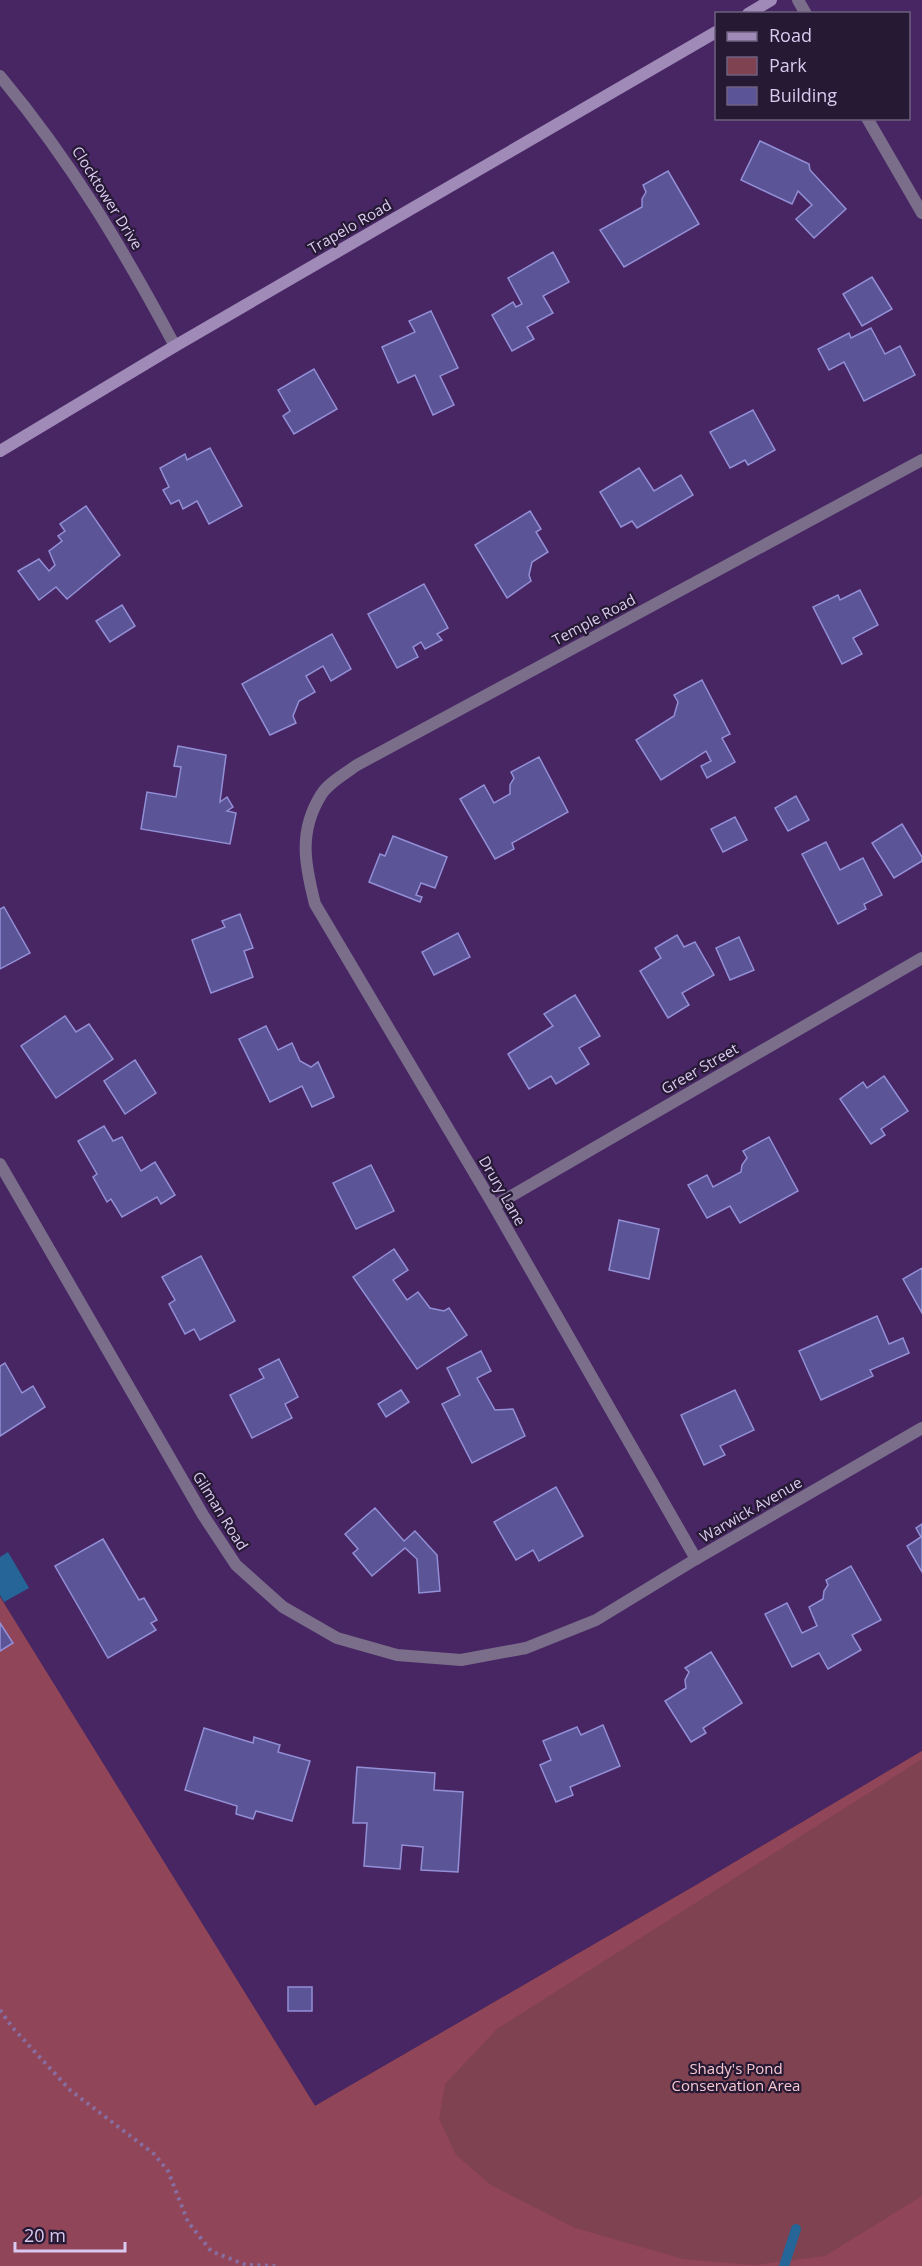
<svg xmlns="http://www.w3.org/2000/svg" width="922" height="2266" font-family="'Open Sans',sans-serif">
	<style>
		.green { fill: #7f4250 }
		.forest { fill: #914558 }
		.water { fill: #256598 }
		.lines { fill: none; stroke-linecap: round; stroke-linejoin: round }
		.stream { stroke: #256598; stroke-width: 10 }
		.building { fill: #5b5597; stroke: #938fd7; stroke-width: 1.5 }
		.path { stroke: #886ea0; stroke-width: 4; stroke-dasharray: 3 4.5; stroke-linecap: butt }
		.minor { stroke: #7b6e8b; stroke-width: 12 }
		.secondary { stroke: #a08ab8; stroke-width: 12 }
		.labels { text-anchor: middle; stroke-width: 4.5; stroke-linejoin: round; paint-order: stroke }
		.street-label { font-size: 15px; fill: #dbcaef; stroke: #261934 }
		.park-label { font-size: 15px; fill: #f6c7cf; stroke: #261934 }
	</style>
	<rect width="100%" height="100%" fill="#472663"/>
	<polygon class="green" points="0,1597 315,2106 698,1884 922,1751 922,2266 0,2266"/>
	<polygon class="forest" points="0,1597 315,2106 698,1884 922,1751 922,1759 497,2029 445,2084 439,2119 456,2155 491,2185 575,2228 683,2259 755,2265 825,2256 922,2196 922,2266 0,2266"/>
	<polygon class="water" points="8,1552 29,1588 4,1602 0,1595 0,1557"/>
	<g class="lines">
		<polyline class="stream" points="784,2266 796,2229"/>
	</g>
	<g class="building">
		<polygon points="760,141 809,164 810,170 846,209 814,238 796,219 812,205 798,191 792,204 741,180"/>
		<polygon points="668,171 699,224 624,267 600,230 642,207 642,199 646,192 643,185"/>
		<polygon points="553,252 569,282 543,296 553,313 527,327 534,339 512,351 492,315 513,302 516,307 522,304 508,278"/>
		<polygon points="872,277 892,309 862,326 843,294"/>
		<polygon points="431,311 458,368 440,376 454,405 433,415 415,375 398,383 382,347 415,332 409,321"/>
		<polygon points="871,328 885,354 900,346 915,375 864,401 844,362 829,370 818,349 849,333 851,338"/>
		<polygon points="314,369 337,409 294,434 283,416 290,411 278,390"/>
		<polygon points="753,410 775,450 748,465 745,460 730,468 710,432"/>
		<polygon points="210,448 242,506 209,524 197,501 183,509 179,500 171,504 163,490 169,487 160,468 185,454 187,460"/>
		<polygon points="639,468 654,491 681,475 693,495 637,528 632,521 621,527 600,492"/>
		<polygon points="86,506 120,555 67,599 56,587 39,600 18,571 39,559 49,571 55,565 49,551 62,541 58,536 65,531 60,524"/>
		<polygon points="530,511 541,529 536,532 548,552 532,562 529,575 531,581 507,598 475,545"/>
		<polygon points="424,584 448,628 437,634 442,640 425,649 421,642 413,647 418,657 397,668 368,614"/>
		<polygon points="860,590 878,625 853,638 862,654 842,664 813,607 838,595 840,600"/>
		<polygon points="122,605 135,626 110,642 96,621"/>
		<polygon points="332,634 351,669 331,681 323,666 306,676 315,692 299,701 293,716 296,723 270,735 242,684"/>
		<polygon points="702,680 730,734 722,738 735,762 707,778 701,766 711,761 706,751 661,780 636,740 674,716 678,702 674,695"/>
		<polygon points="178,746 226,755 220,802 227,797 233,807 227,811 236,813 230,844 141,829 147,792 176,797 181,767 174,766"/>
		<polygon points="539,757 568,812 512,843 514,849 495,859 460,799 484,785 494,803 510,794 510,785 514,778 511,772"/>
		<polygon points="796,796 809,820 788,831 775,808"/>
		<polygon points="735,817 747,840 723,852 711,829"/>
		<polygon points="902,824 922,857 922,861 894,878 872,843"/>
		<polygon points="393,836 447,857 435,888 421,883 416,895 422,897 420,902 369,882 380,854 385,856"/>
		<polygon points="826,842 840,870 863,858 882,895 864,904 866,909 838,924 802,854"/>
		<polygon points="4,907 30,953 0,969 0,909"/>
		<polygon points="240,914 253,948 244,951 253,977 211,993 192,940 225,927 222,921"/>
		<polygon points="458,933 470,957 434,975 422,952"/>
		<polygon points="677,935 684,947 695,942 714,975 682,993 689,1005 668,1018 640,971 661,958 655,948"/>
		<polygon points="739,937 754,970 730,980 716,948"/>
		<polygon points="575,995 600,1036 579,1048 589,1064 556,1084 551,1076 529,1089 508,1054 553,1026 544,1014"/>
		<polygon points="65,1016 76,1032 89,1024 113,1059 56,1098 21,1046"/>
		<polygon points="266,1026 278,1050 292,1043 300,1061 311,1067 318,1062 334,1097 312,1107 302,1086 270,1102 239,1039"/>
		<polygon points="135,1060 156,1093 125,1114 104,1081"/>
		<polygon points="884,1076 908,1111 881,1129 885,1135 871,1144 840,1099 863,1082 867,1088"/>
		<polygon points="104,1126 113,1141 122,1137 141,1171 155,1162 175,1195 161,1204 157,1197 122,1217 111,1199 107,1202 93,1177 97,1174 78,1141"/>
		<polygon points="769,1137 798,1191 740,1223 730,1206 707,1218 688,1185 707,1175 713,1187 741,1172 742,1165 747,1158 743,1151"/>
		<polygon points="371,1165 394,1211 356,1229 333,1183"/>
		<polygon points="619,1220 659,1229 649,1279 609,1270"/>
		<polygon points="394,1249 408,1270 393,1280 407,1300 418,1292 430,1308 444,1311 449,1308 467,1335 417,1369 353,1277"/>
		<polygon points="201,1256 235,1321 200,1340 194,1329 185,1334 169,1304 175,1300 162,1277"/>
		<polygon points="922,1268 922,1313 903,1279"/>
		<polygon points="877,1316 889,1344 903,1338 909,1353 870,1370 873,1376 821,1400 799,1351"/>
		<polygon points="481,1351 491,1371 477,1378 495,1410 513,1409 525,1436 472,1463 442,1404 460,1395 447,1368"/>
		<polygon points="279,1359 298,1397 285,1404 292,1418 252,1438 230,1395 264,1378 259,1369"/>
		<polygon points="5,1363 22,1393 33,1386 45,1407 0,1436 0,1366"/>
		<polygon points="401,1390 409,1402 386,1417 378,1404"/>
		<polygon points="735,1390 754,1430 720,1446 725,1455 704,1465 681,1415"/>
		<polygon points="556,1487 583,1536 539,1561 533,1550 516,1560 494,1522"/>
		<polygon points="375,1508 404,1541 415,1531 437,1555 440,1591 419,1593 417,1559 405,1548 372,1576 353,1553 358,1549 345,1534"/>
		<polygon points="922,1524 922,1572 907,1546 921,1537 916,1528"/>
		<polygon points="103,1539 139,1600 144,1598 157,1620 151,1623 156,1630 108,1658 55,1566"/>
		<polygon points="851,1566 881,1620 852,1635 861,1650 828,1669 819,1653 792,1667 765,1614 787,1603 802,1633 817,1626 809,1607 823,1599 824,1591 828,1585 826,1580"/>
		<polygon points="0,1623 13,1643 0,1651"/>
		<polygon points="711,1652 742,1703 703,1728 706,1733 691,1742 665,1701 686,1688 685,1680 689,1672 685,1668"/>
		<polygon points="603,1725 620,1766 570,1787 573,1795 556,1802 540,1765 551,1760 543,1741 577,1727 581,1735"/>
		<polygon points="204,1728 253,1743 254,1737 280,1745 278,1752 310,1761 292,1821 256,1811 253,1819 236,1814 237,1806 185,1790"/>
		<polygon points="357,1767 435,1773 434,1790 463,1792 458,1872 421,1870 423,1847 402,1845 400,1869 364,1866 367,1823 353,1823"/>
		<rect x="288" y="1987" width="24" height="24"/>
	</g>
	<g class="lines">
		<polyline class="path" points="0,2010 12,2027 70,2090 154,2154 168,2171 188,2222 211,2251 246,2265 279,2266"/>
		<g class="minor">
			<polyline points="798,0 806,14"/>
			<path d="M0,76c71,85 123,173 175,270"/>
			<polyline points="867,118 922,213"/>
			<polyline points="0,1164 203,1515 236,1565 283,1607 337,1638 397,1655 461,1660 526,1648 596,1620 696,1559 922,1428"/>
			<polyline points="494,1206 922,958"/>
			<path d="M696,1559l-202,-353 -179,-302c-10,-39 -17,-72 6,-109 7,-12 25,-22 36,-30l565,-305"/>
		</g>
		<g class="secondary">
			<polyline points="748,14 771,0"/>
			<polyline points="0,451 175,346 716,32"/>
		</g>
	</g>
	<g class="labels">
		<g class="street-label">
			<text transform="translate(107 198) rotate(58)" y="5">Clocktower Drive</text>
			<text transform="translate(350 227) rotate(-30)" y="5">Trapelo Road</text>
			<text transform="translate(594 620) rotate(-28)" y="5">Temple Road</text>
			<text transform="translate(700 1069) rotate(-30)" y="5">Greer Street</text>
			<text transform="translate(502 1191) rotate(60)" y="5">Drury Lane</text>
			<text transform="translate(751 1510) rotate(-30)" y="5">Warwick Avenue</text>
			<text transform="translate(220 1511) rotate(58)" y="5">Gilman Road</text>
		</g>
		<g class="park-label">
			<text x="736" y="2074">Shady's Pond<tspan x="736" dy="17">Conservation Area</tspan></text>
		</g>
	</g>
	<rect x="715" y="12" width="195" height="108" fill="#261934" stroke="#6e607f" stroke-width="1.5"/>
	<rect x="727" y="32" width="30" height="9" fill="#a08ab8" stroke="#6e607f" stroke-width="1.5"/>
	<text x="769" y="42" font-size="18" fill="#dbcaef">Road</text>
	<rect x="727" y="57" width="30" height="18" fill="#7f4250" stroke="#6e607f" stroke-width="1.5"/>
	<text x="769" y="72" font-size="18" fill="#dbcaef">Park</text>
	<rect x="727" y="87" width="30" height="18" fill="#5b5597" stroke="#6e607f" stroke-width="1.5"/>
	<text x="769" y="102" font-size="18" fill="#dbcaef">Building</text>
	<path d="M15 2242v9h110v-9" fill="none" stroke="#dbcaef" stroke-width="3"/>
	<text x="24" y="2242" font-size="18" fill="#dbcaef" stroke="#261934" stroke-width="4.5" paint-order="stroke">20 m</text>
</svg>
